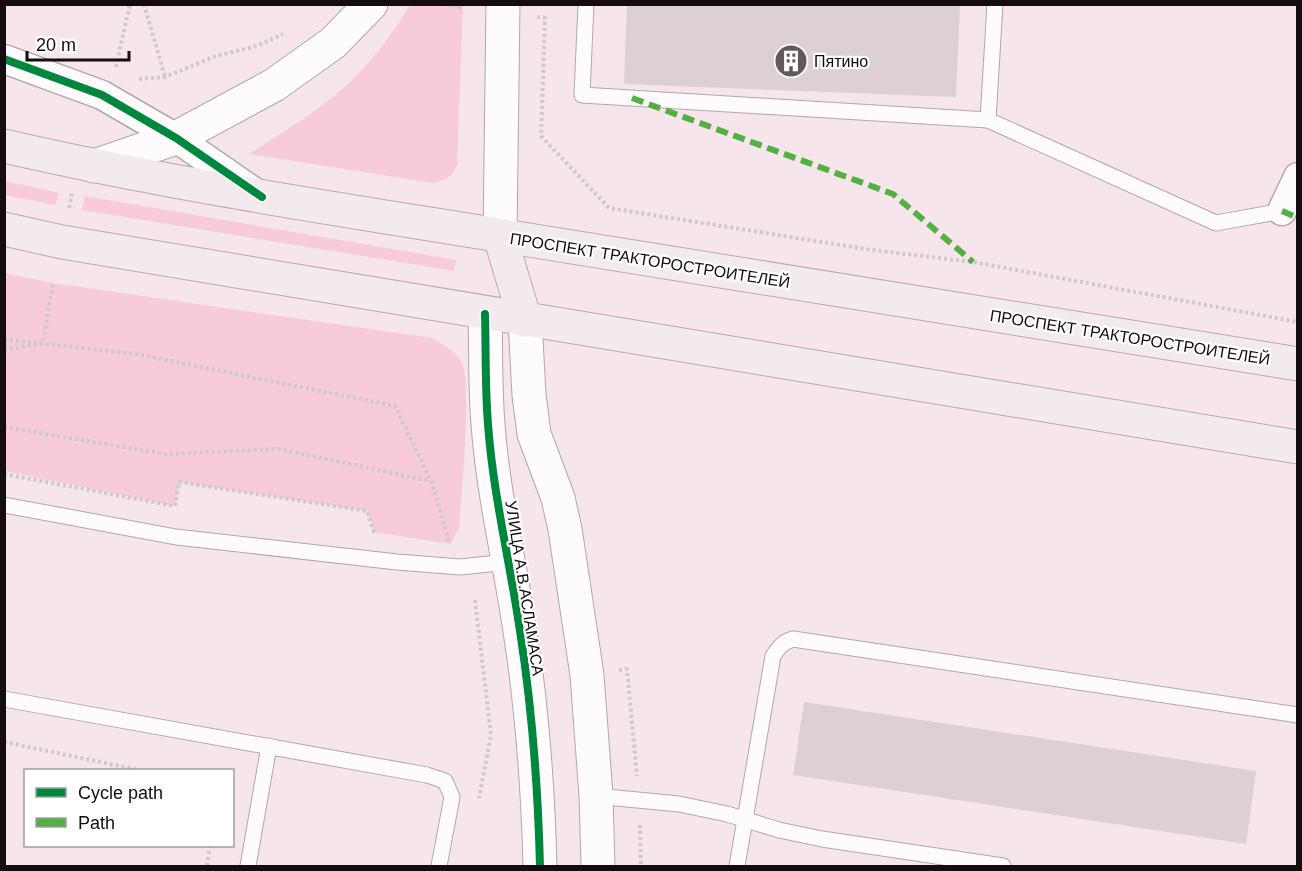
<svg xmlns="http://www.w3.org/2000/svg" width="1302" height="871" font-family="Arial,sans-serif">
	<style>
		.green { fill: #f8cbd8 }
		.building { fill: #dcd0d4 }
		.lines { fill: none; stroke-linecap: round; stroke-linejoin: round }
		.service-casing { stroke: #b3a7ab; stroke-width: 17 }
		.minor-casing { stroke: #b3a7ab; stroke-width: 31 }
		.tertiary-casing { stroke: #b3a7ab; stroke-width: 35 }
		.secondary-casing { stroke: #b3a7ab; stroke-width: 35 }
		.primary-casing { stroke: #bca7ae; stroke-width: 35 }
		.path { stroke: #cec9cb; stroke-width: 4; stroke-dasharray: 3 3; stroke-linecap: butt }
		.service { stroke: #fefbfc; stroke-width: 15 }
		.minor { stroke: #fefbfc; stroke-width: 28 }
		.tertiary { stroke: #fefbfc; stroke-width: 33 }
		.secondary { stroke: #fefbfc; stroke-width: 33 }
		.primary { stroke: #f3eaed; stroke-width: 33 }
		.quiet { stroke: #55b044; stroke-width: 6; stroke-dasharray: 12 6; stroke-linecap: butt }
		.cycleway-casing { stroke: #fff; stroke-width: 11 }
		.cycleway { stroke: #00873e; stroke-width: 8 }
		.labels { text-anchor: middle; stroke-width: 4.5; stroke-linejoin: round; paint-order: stroke }
		.poi-label { font-size: 16px; fill: #150c0f; stroke: #fff; text-anchor: start }
		.street-label { font-size: 16px; fill: #150c0f; stroke: #fff }
	</style>
	<rect width="100%" height="100%" fill="#f6e5ea"/>
	<g class="green">
		<path d="M411,4l52,1 -6,160c-5,13 -11,15 -24,18l-184,-29c37,-24 78,-48 108,-79 21,-22 38,-45 54,-71z"/>
		<polygon points="5,181 59,193 55,205 5,195"/>
		<polygon points="85,196 456,260 454,271 82,210"/>
		<path d="M4,273l49,10 379,55c12,7 22,12 29,23 12,20 0,138 -2,168l-9,15 -76,-12 -7,-21 -188,-29 -4,24 -170,-35z"/>
	</g>
	<g class="building">
		<polygon points="627,4 960,4 956,97 624,84"/>
		<polygon points="804,702 1256,771 1246,844 793,775"/>
	</g>
	<g class="lines">
		<defs>
			<g id="service">
				<polyline points="586,4 582,95 988,120"/>
				<polyline points="995,4 988,120 1216,223 1282,211"/>
				<polyline points="4,505 176,537 397,562 460,567 508,562"/>
				<polyline points="4,699 427,775 445,781 452,797 439,866"/>
				<polyline points="596,796 679,804 727,814 779,830 822,839 1003,866"/>
				<polyline points="248,866 269,746"/>
				<path d="M737,866l36,-210c6,-9 10,-14 20,-17l505,76"/>
			</g>
			<g id="minor">
				<polyline points="4,59 102,95 176,138 260,196"/>
				<polyline points="1282,211 1298,177"/>
			</g>
			<g id="tertiary">
				<path d="M485,314c1,37 0,74 3,110 5,70 22,138 32,207 12,77 18,157 20,235"/>
				<polyline points="525,320 529,395 534,434 558,498 565,529 587,675 596,796 598,866"/>
			</g>
			<g id="secondary">
				<polyline points="94,166 176,138 274,85 333,43 371,4"/>
				<polyline points="500,236 503,4"/>
			</g>
			<g id="primary">
				<path d="M4,146c165,38 333,63 500,90 264,44 529,86 794,128"/>
				<path d="M4,229l58,13c411,71 824,136 1236,205"/>
				<polyline points="500,236 525,320"/>
			</g>
		</defs>
		<use href="#service" class="service-casing"/>
		<use href="#minor" class="minor-casing"/>
		<use href="#tertiary" class="tertiary-casing"/>
		<use href="#secondary" class="secondary-casing"/>
		<use href="#primary" class="primary-casing"/>
		<g class="path">
			<polyline points="144,4 165,77"/>
			<polyline points="446,4 463,8"/>
			<polyline points="537,17 545,18 541,136 609,208 872,250 973,262 1298,322"/>
			<polyline points="116,67 130,4"/>
			<polyline points="139,79 165,77 216,56 257,46 283,34"/>
			<polyline points="69,208 72,194"/>
			<polyline points="4,339 136,354 395,406 431,481 449,541"/>
			<polyline points="4,350 43,343 53,283"/>
			<polyline points="4,427 166,454 279,449 430,481"/>
			<polyline points="4,474 175,506 179,482 367,511 374,532 377,533"/>
			<polyline points="475,600 491,735 479,798"/>
			<polyline points="619,670 627,669 637,776"/>
			<polyline points="4,742 139,770"/>
			<polyline points="640,825 641,866"/>
			<polyline points="207,866 210,846"/>
		</g>
		<use href="#service" class="service"/>
		<use href="#minor" class="minor"/>
		<use href="#tertiary" class="tertiary"/>
		<use href="#secondary" class="secondary"/>
		<use href="#primary" class="primary"/>
		<g class="quiet">
			<polyline points="632,98 893,194 973,262"/>
			<polyline points="1282,211 1298,218"/>
		</g>
		<defs>
			<g id="cycleway">
				<polyline points="4,59 102,95 176,138 262,197"/>
				<path d="M485,314c1,37 0,74 3,110 5,70 22,138 32,207 12,77 18,157 20,235"/>
			</g>
		</defs>
		<use href="#cycleway" class="cycleway-casing"/>
		<use href="#cycleway" class="cycleway"/>
	</g>
	<defs>
		<symbol id="building-disc" viewBox="-11 -11 22 22"><circle r="9.5" fill="#64585c" stroke="#fff"/><path d="M-4-6H4V6H1V3H-1V6H-4ZM-2.5-4.3h1.7v1.8h-1.7ZM.8-4.3h1.7v1.8H.8ZM-2.5-1h1.7V.8h-1.7ZM.8-1h1.7V.8H.8Z" fill="#fff"/></symbol>
	</defs>
	<g fill-rule="evenodd">
		<use href="#building-disc" x="772" y="42" width="38" height="38"/>
	</g>
	<g class="labels">
		<g class="poi-label">
			<text x="814" y="67">Пятино</text>
		</g>
		<g class="street-label">
			<text transform="translate(650 260) rotate(9)" y="6">ПРОСПЕКТ ТРАКТОРОСТРОИТЕЛЕЙ</text>
			<text transform="translate(1130 337) rotate(9)" y="6">ПРОСПЕКТ ТРАКТОРОСТРОИТЕЛЕЙ</text>
			<text transform="translate(525 588) rotate(81)" y="6">УЛИЦА А.В.АСЛАМАСА</text>
		</g>
	</g>
	<rect width="1302" height="871" fill="none" stroke="#150c0f" stroke-width="12"/>
	<rect x="24" y="769" width="210" height="78" fill="#ffffff" stroke="#a19e9f" stroke-width="1.5"/>
	<rect x="36" y="788" width="30" height="9" fill="#00873e" stroke="#a19e9f" stroke-width="1.5"/>
	<text x="78" y="799" font-size="18" fill="#150c0f">Cycle path</text>
	<rect x="36" y="818" width="30" height="9" fill="#55b044" stroke="#a19e9f" stroke-width="1.5"/>
	<text x="78" y="829" font-size="18" fill="#150c0f">Path</text>
	<path d="M27 51v9h102v-9" fill="none" stroke="#150c0f" stroke-width="3"/>
	<text x="36" y="51" font-size="18" fill="#150c0f" stroke="#ffffff" stroke-width="4.5" paint-order="stroke">20 m</text>
</svg>
